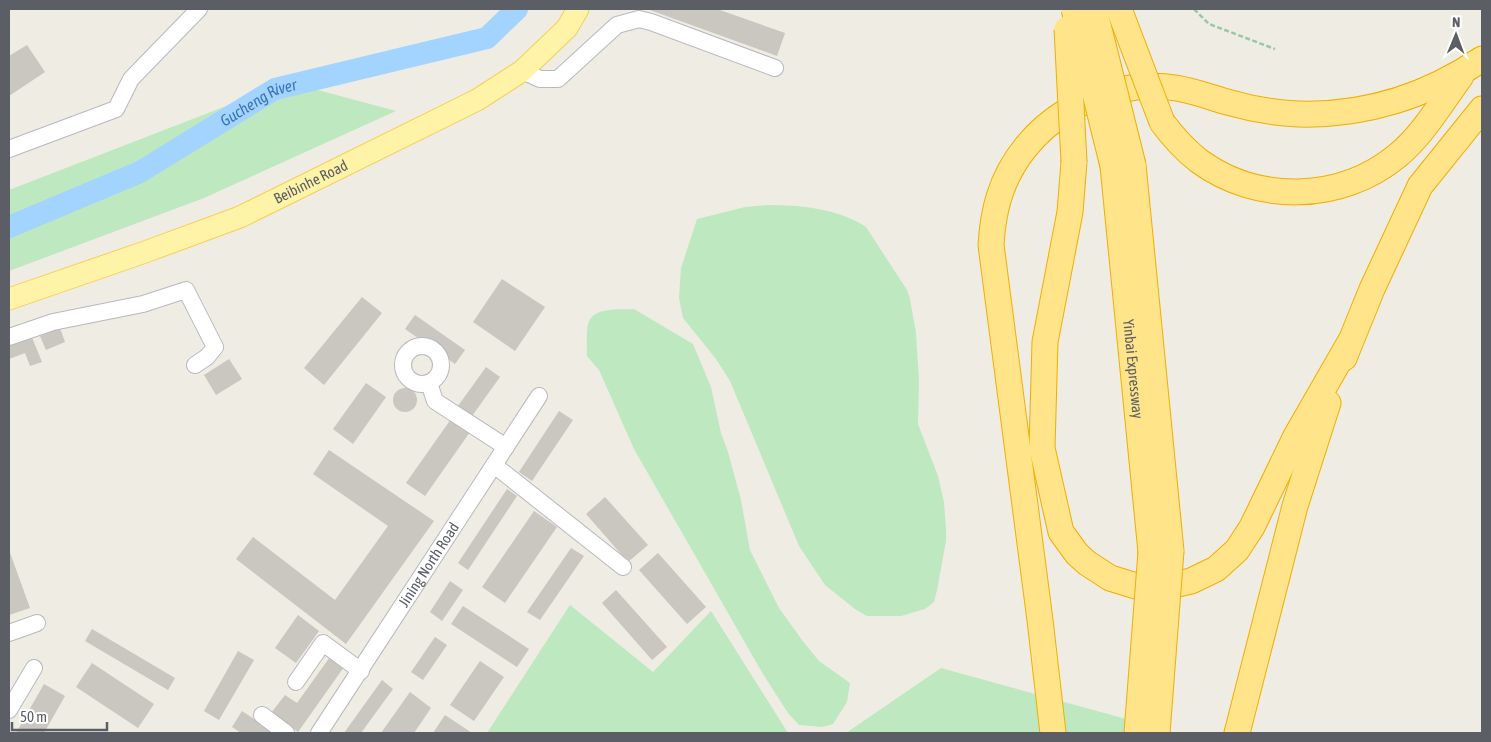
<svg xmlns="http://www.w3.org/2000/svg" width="1491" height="742" font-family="'Asap Condensed',sans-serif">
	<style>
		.green { fill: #bee8bf }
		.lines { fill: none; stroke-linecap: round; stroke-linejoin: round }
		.river { stroke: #a3d4ff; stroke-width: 22 }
		.building { fill: #cac6c0 }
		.minor-casing { stroke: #b6b9be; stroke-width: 18 }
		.major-casing { stroke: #f8ce53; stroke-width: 23 }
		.highway-casing { stroke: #f2ad00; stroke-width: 27 }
		.path { stroke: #97c9a6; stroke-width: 2.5; stroke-dasharray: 5 2.5; stroke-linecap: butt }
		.minor { stroke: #fff; stroke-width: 16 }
		.major { stroke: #fff3a8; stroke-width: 21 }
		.highway { stroke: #ffe48a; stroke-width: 25 }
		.highway-bridge-casing { stroke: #f2ad00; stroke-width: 27; stroke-linecap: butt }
		.highway-bridge { stroke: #ffe48a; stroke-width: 25 }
		.labels { text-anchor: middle; stroke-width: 4; stroke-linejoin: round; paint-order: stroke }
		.street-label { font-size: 15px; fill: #5b5f65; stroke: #fff }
		.water-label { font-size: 16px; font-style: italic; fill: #3a74b7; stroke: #fff }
	</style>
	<rect width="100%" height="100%" fill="#efece3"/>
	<g class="green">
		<polygon points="288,82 396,111 204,198 9,271 9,190"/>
		<path d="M767,205c33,0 70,3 99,22l41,63 3,9 6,34 3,48 -1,43 20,52 6,26 2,27v12l-9,49 -3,12 -9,7 -24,7h-34l-12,-7 -30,-24 -26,-39 -69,-165 -14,-22 -33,-41 -4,-20 2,-30 16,-49 48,-12z"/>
		<path d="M634,309l59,35 18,43 10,46 7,19 13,48 9,50 29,58 23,32 17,21 31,22 -3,19 -14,22 -11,3 -23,-2 -11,-12 -25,-39 -129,-225 -35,-79 -12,-14c0,-10 -1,-22 1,-32 5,-18 32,-14 46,-15z"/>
		<polygon points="570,605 653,672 711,611 788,733 487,733"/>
		<polygon points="941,668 1137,722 1171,733 846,733"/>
	</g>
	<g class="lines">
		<path class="river" id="s1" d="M9,227l131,-55 135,-83 212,-51 30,-29"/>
	</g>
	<g class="building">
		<polygon points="647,9 717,9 785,33 777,56"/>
		<polygon points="27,45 45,72 9,96 9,56"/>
		<polygon points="502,279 545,307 515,351 473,322"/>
		<polygon points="362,297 382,313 324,385 304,368"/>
		<polygon points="415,315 465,350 455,364 405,329"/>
		<polygon points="60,328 65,342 46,350 40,336"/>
		<polygon points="31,335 42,362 30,366 25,353 9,359 9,344"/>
		<polygon points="229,359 242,379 216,395 204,375"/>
		<polygon points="486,367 500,377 472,416 458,406"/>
		<polygon points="366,383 386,397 353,444 333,429"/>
		<circle cx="405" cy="400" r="12"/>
		<polygon points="559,411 573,420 532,481 519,472"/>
		<polygon points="451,419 470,432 425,496 406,483"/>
		<polygon points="329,450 434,521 346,644 236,559 253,537 335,600 388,526 313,474"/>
		<polygon points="507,489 517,496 468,570 458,563"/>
		<polygon points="605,497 648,545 628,562 586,514"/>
		<polygon points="534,511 557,527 505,603 482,587"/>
		<polygon points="571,548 584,556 540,620 527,612"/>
		<polygon points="9,550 30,608 9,615"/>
		<polygon points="658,553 706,607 687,624 639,570"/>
		<polygon points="450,581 463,590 442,621 430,612"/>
		<polygon points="616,590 667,647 652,660 602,603"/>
		<polygon points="463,606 529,649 517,667 451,624"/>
		<polygon points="298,615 319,631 296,663 275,648"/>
		<polygon points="92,629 175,678 168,690 85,641"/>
		<polygon points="435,637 447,645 423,680 411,672"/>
		<polygon points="238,651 254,660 219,720 204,711"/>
		<polygon points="330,657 344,667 298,732 271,713 285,695 297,703"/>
		<polygon points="480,661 504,677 474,721 450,705"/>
		<polygon points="92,663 154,704 138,728 76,687"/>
		<polygon points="382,680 393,689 361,733 344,733"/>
		<polygon points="44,684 65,696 44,733 16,733"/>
		<polygon points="410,692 431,708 414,733 381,733"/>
		<polygon points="242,711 275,733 241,733 232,727"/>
		<polygon points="445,715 472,733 433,733"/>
	</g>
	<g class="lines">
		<defs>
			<g id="minor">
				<polyline points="522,71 540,79 558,79 617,25 639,19 651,22 775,68"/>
				<polyline points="9,149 116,109 131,79 199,9"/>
				<polyline points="9,337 53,322 143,304 186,290 215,347 207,357 195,365"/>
				<circle cx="422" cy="365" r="19"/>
				<polyline points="429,383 435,401 506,447"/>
				<polyline points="494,465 623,567"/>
				<polyline points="9,633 37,623"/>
				<polyline points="296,682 323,643 361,671"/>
				<polyline points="9,710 34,668"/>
				<polyline points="262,715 286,733"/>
				<path id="s2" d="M319,733l220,-337"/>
			</g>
			<g id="major">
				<path id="s3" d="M9,299l136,-47 95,-35 237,-117 45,-29 45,-43 11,-19"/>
			</g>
			<g id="highway">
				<path d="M1162,122c11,15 23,28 37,39 59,43 142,41 198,-5 25,-20 45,-54 64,-80"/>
				<polyline points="1074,162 1070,212 1045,342 1042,448 1061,532 1077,554 1087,563 1110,578 1136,586 1164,587 1191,581 1216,569 1237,550 1252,527 1296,436 1350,342"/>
				<polyline points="1133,165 1171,551"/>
				<path id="s4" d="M1113,166l38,386"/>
				<polyline points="1344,358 1372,289 1420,186 1482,109"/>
				<path d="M1053,733l-13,-113 -49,-375c1,-16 3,-32 8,-48 23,-74 101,-120 177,-109 19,3 36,10 55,15 21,6 44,10 67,11 66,2 129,-18 184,-55"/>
				<polyline points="1237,733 1295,506 1328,403"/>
			</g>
		</defs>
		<use href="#minor" class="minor-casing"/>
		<use href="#major" class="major-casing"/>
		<use href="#highway" class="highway-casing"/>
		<polyline class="path" points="1194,9 1209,24 1275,49"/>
		<use href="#minor" class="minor"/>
		<use href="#major" class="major"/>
		<use href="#highway" class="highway"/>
		<defs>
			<g id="highway-bridge">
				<polyline points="1074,9 1113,166"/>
				<polyline points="1094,9 1133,165"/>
				<polyline points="1119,9 1162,122"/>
				<polyline points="1067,29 1074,162"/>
				<polyline points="1137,733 1151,552"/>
				<polyline points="1157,733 1171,551"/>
			</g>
		</defs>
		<use href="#highway-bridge" class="highway-bridge-casing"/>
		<use href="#highway-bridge" class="highway-bridge"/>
	</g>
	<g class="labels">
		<g class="street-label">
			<text dy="5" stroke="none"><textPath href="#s3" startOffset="324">Beibinhe Road</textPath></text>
			<text dy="5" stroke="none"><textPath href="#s4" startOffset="204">Yinbai Expressway</textPath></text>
			<text dy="5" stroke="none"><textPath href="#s2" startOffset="201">Jining North Road</textPath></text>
		</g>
		<g class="water-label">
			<text dy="6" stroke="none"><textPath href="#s1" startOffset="280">Gucheng River</textPath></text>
		</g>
	</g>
	<rect width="1491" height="742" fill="none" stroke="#5b5f65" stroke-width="20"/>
	<g transform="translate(1456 35) rotate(1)" stroke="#ffffff" stroke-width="4" paint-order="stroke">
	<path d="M0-4L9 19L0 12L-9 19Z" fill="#5b5f65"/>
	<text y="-8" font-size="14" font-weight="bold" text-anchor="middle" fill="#5b5f65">N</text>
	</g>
	<path d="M12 722v8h95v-8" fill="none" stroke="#5b5f65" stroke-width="2.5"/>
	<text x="20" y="722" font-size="15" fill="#5b5f65" stroke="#ffffff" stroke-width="4" paint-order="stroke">50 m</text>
</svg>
